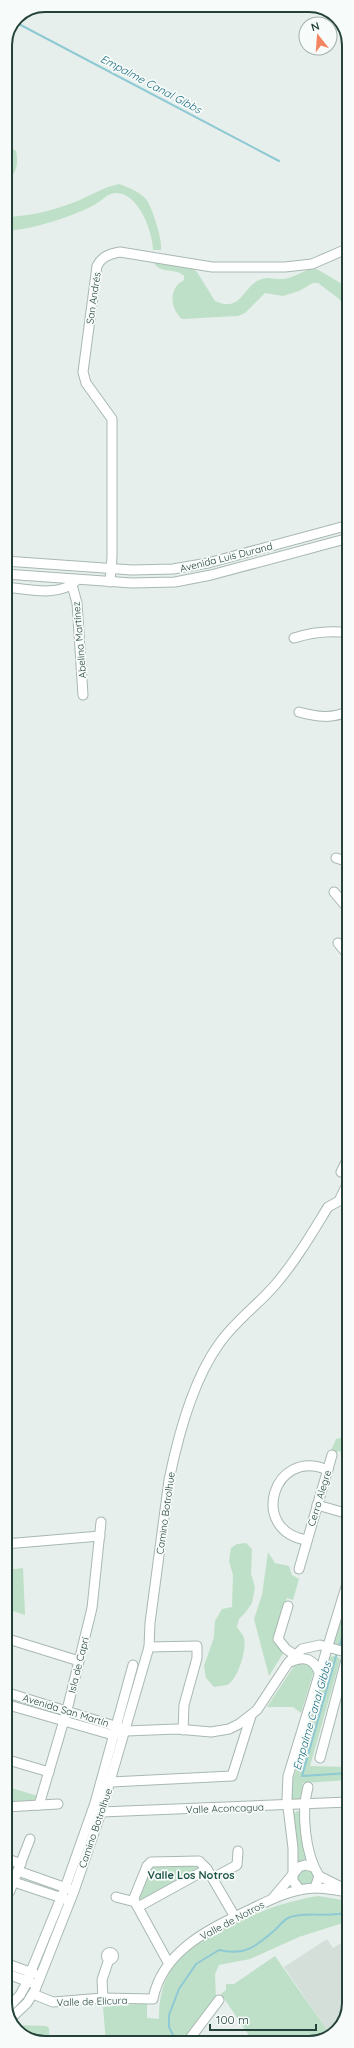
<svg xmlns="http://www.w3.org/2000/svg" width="354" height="2048" font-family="Quicksand,sans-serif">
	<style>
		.built { fill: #d4dfda }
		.green { fill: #bfe0c8 }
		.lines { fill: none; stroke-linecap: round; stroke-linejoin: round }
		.stream { stroke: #8ec9d4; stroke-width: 2 }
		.minor-casing { stroke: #a8b8b2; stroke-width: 11 }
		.minor { stroke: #fff; stroke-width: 9 }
		.labels { text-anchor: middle; stroke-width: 3.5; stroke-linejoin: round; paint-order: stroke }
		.street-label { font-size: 10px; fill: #24423a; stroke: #f7fbf9 }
		.water-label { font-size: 11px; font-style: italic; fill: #1c6f80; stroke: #f7fbf9 }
		.neighbourhood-label { font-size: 11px; font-weight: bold; fill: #1f5548; stroke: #f7fbf9 }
		.rim { fill: none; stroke: #24423a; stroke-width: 2 }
	</style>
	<rect width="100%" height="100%" fill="#e6efeb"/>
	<polygon class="built" points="327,1939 333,1948 348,1939 349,1941 349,2003 339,2029 330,2034 284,1967"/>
	<g class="green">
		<path d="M5,142l11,9c3,15 0,22 -11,33z"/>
		<path d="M119,184c9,3 21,8 27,15 6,8 17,42 15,51h-8c0,-18 -15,-59 -38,-57 -8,0 -14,9 -21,12 -17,10 -71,28 -89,25v-13c26,-1 46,-6 70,-15 15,-6 28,-15 44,-18z"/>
		<path d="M153,262l40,7 4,3 18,29c26,12 27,-13 44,-21 10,-4 12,-1 21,-1 12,1 24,-10 35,-11l34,20v32l-4,-14 -7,-8 -20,-15h-5l-14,8 -16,5 -18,-3 -20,20 -7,3 -56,3c-12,-10 -14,-31 2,-39v-4c-9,-9 -23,-1 -31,-14z"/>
		<path d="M5,1193c10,9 5,30 0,41z"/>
		<polygon points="349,1436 349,1454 338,1451 335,1457 329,1455 336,1439"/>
		<path d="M246,1543l6,6 -1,25 4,13 -3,16 -7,10 -6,6 -2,8c2,4 6,7 7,11 3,11 -6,42 -17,47 -4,1 -9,1 -13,2l-8,-9 -2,-12 10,-29 1,-16 7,-12 10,-2 1,-32 -4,-14 2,-13 6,-4z"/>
		<polygon points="268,1552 275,1563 289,1566 292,1575 299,1579 293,1600 287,1598 275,1638 284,1652 269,1676 254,1619 262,1595"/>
		<polygon points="23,1568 25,1615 7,1609 6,1570"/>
		<polygon points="349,1591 349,1635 345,1648 334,1645 334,1641"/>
		<polygon points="334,1656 339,1658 340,1660 310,1766 349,1767 349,1780 303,1783 300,1800 292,1803 290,1793 292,1783 330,1657"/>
		<polygon points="308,1660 314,1671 301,1713 293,1707 267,1707 296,1663"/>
		<polygon points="5,1786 41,1797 39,1804 5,1807"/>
		<polygon points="297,1811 300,1812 307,1864 297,1866 293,1814"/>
		<polygon points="5,1858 20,1864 5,1895"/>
		<polygon points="195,1864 198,1868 197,1871 141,1902 139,1896 151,1867"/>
		<circle cx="306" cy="1877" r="9"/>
		<path d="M318,1896l31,5v20l-50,16 -49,22 -31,6 -4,9 1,24 -28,45h-82l-3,-36 44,-4v15l12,1c0,-25 5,-42 21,-62 7,-8 19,-13 28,-19 38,-21 67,-35 110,-42z"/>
		<polygon points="275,1956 330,2034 314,2043 254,2043 221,1994 226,1990 226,1984 234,1984"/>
		<polygon points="19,2025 46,2026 49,2028 50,2043 40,2043 17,2031 16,2029"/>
	</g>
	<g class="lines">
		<g class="stream">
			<polyline points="15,22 279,161"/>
			<polyline points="339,1647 349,1615"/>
			<polyline points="337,1653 302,1776 349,1773"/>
			<path d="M177,2043l-8,-16v-12l10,-26 17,-25 23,-14c28,6 37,-4 57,-21 4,-4 8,-9 12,-11 14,-7 44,0 61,-6"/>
		</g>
		<defs>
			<g id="minor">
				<polyline points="5,561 132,570 173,569 208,563 349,525"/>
				<polyline points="5,574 132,583 175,582 211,575 349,538"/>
				<path d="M110,582l2,-25v-138l-26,-36 -3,-11 14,-106c5,-10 13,-12 23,-14l92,15h73l27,-3 37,-16"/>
				<polyline points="72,585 77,603 83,695"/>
				<path d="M5,587c22,2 53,10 70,-5"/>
				<path d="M294,638c19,-6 35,-8 55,-5"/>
				<path d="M299,712c18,5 33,7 50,-1"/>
				<polyline points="336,858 349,862"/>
				<polyline points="334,892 349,910"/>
				<polyline points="338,943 349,956"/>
				<polyline points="348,997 349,1014"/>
				<polyline points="341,1172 349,1156"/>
				<polyline points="317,1505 349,1514"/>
				<path d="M307,1540c-59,-9 -34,-94 21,-70"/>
				<polyline points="5,1544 100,1536"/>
				<polyline points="299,1569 332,1455"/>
				<polyline points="288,1606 278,1639 286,1649 295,1655"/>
				<polyline points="5,1638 79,1661"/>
				<polyline points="149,1647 197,1646 197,1658 184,1705 183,1730"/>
				<path d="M290,1662c15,-7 24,-3 30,12"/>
				<polyline points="5,1692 121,1728"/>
				<polyline points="5,1704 113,1735 126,1731 177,1729 211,1732 229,1729 239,1724 257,1710 288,1663 302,1649 320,1645 349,1653"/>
				<polyline points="320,1758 349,1649"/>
				<polyline points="5,1759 49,1772"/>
				<polyline points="111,1782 232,1776 251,1716"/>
				<path d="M308,1787c-7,25 -3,67 11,89l-4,12"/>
				<polyline points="39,1805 67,1710 92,1608 101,1522"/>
				<polyline points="5,1807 58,1804"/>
				<polyline points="101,1812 349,1802"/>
				<polyline points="5,1858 21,1864"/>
				<polyline points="18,1871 69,1889"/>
				<polyline points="319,1876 347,1890"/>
				<polyline points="213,1878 237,1865 238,1851"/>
				<polyline points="14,1882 65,1899"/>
				<polyline points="300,1890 293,1881 293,1848 287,1799 288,1776 349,1577"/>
				<polyline points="5,1896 10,1891 30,1839"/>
				<polyline points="116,1897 135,1902"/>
				<polyline points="273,1898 299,1867 305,1865 314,1867"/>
				<polyline points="138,1907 207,1869"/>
				<circle cx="110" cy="1956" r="3.5"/>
				<polyline points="5,1963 35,1974"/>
				<polyline points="169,1964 135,1902 134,1898 147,1866 151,1862 199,1861 207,1869 235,1917"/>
				<polyline points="5,1973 32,1983"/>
				<path d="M33,1994l20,8 50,-4 50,1c9,-47 54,-69 94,-88 21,-10 45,-23 69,-23 11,0 22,3 33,4"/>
				<polyline points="103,1998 102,1980 109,1959"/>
				<polyline points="6,2010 20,1995 25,1986 65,1888 95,1803 133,1665"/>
				<path d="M10,2019l17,-16 8,-13 39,-99 27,-79 48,-165 1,-24 19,-143c9,-44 24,-100 50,-136 17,-24 38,-38 56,-59 20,-23 37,-52 53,-78l11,-6 10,-21"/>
				<polyline points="190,2043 191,2037 219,2000"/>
			</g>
		</defs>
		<use href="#minor" class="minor-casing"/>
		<use href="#minor" class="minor"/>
	</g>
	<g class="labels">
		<g class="street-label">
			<text transform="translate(93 298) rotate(-82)" y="4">San Andrés</text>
			<text transform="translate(226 557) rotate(-14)" y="4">Avenida Luis Durand</text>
			<text transform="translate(79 640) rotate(-95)" y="4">Abelina Martínez</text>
			<text transform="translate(319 1498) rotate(-73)" y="4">Cerro Alegre</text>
			<text transform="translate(165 1513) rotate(-82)" y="4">Camino Botrolhue</text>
			<text transform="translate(78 1665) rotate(-76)" y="4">Isla de Capri</text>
			<text transform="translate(66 1710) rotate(17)" y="4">Avenida San Martín</text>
			<text transform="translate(225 1808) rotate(-2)" y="4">Valle Aconcagua</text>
			<text transform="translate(95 1828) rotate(-71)" y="4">Camino Botrolhue</text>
			<text transform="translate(232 1920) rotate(-28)" y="4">Valle de Notros</text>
			<text transform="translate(92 2001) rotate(-2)" y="4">Valle de Elicura</text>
		</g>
		<g class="water-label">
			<text transform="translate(151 84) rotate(28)" y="4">Empalme Canal Gibbs</text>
			<text transform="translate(312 1716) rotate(-74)" y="4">Empalme Canal Gibbs</text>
		</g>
		<g class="neighbourhood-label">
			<text x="191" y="1879">Valle Los Notros</text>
		</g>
	</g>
	<path d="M0 0H354V2048H0ZM45 12H309A33 33 0 0 1 342 45V2003A33 33 0 0 1 309 2036H45A33 33 0 0 1 12 2003V45A33 33 0 0 1 45 12Z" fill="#f7fbf9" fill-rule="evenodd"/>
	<path class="rim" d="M45 12H309A33 33 0 0 1 342 45V2003A33 33 0 0 1 309 2036H45A33 33 0 0 1 12 2003V45A33 33 0 0 1 45 12Z"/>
	<g transform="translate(318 36) rotate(343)"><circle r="19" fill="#f7fbf9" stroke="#a3b1ad"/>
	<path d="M0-3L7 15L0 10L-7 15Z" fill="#f4845f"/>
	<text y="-6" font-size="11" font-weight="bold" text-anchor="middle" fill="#24423a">N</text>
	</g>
	<path d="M210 2024v6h106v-6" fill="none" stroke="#24423a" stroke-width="2"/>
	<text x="216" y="2024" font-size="12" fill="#24423a" stroke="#f7fbf9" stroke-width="3" paint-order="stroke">100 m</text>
</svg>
